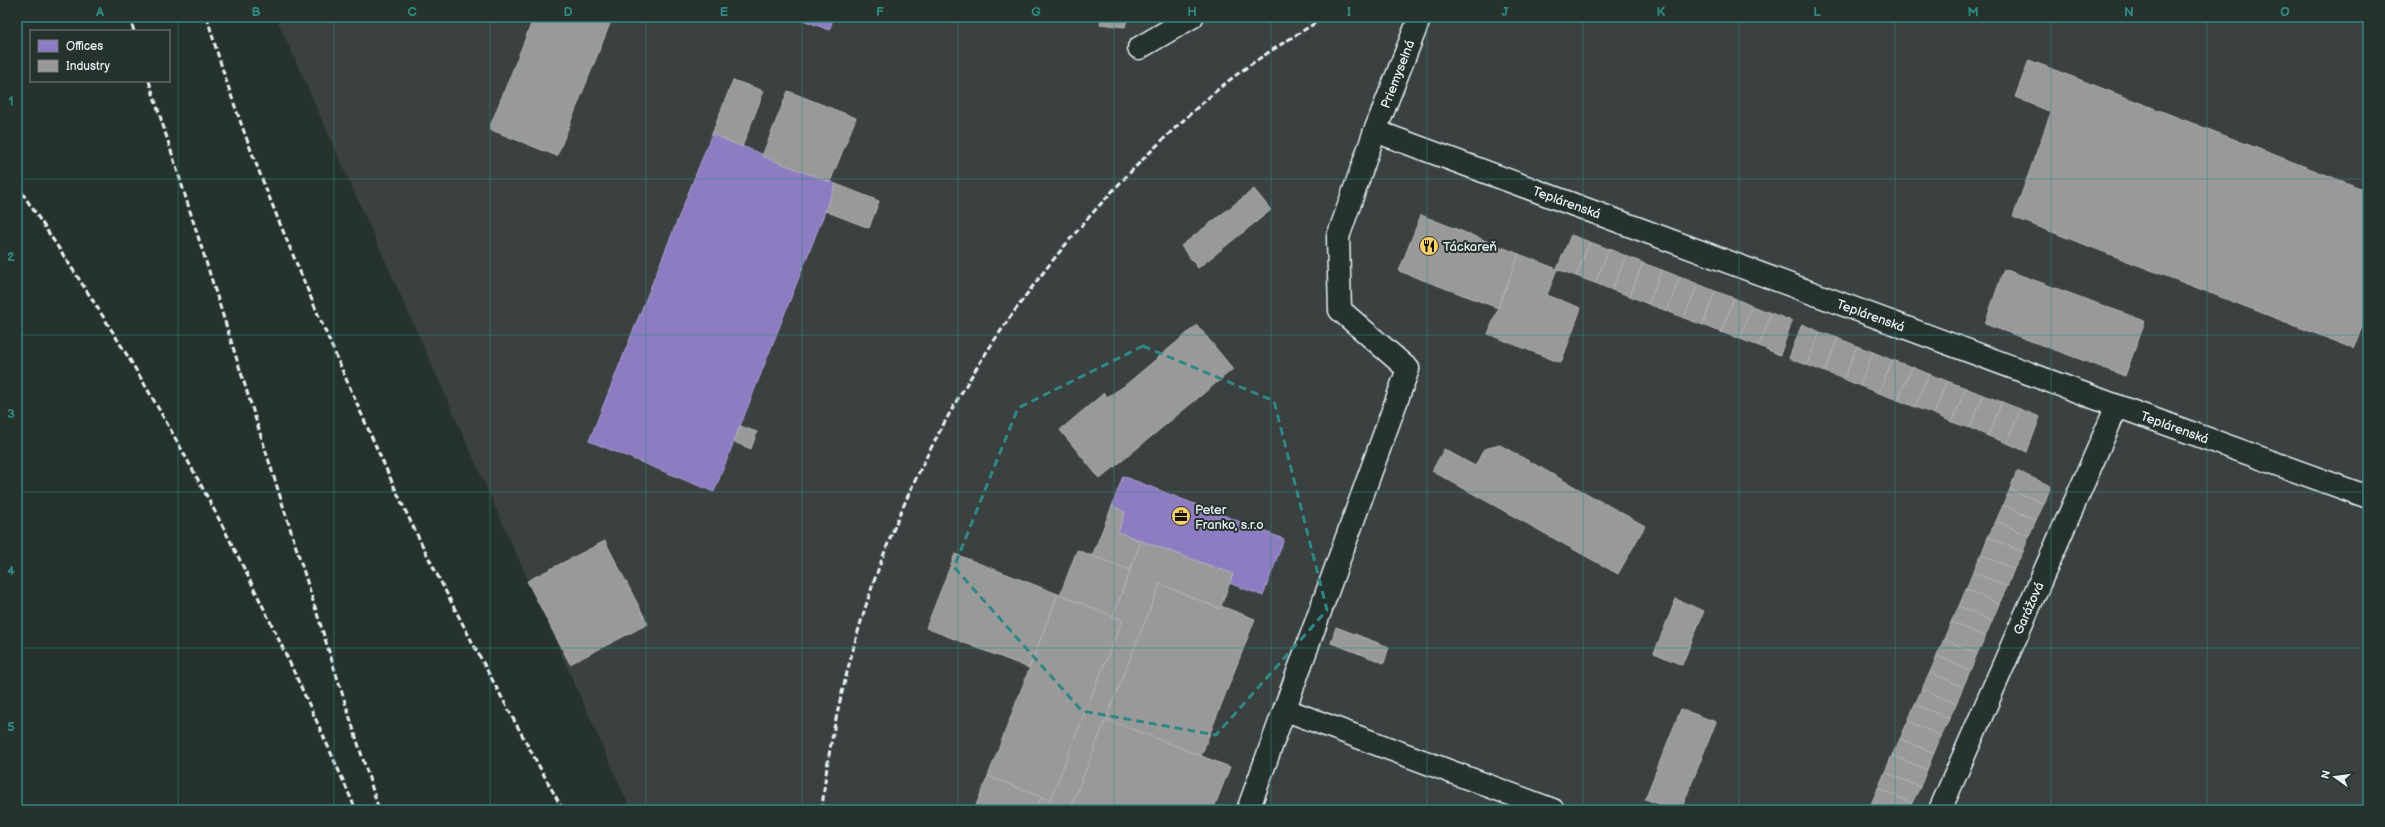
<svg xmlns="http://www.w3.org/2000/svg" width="2385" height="827" font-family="'Balsamiq Sans',sans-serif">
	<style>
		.built { fill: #3a413f }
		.offices { fill: #8e7cc3; stroke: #a99fd3 }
		.industry { fill: #999; stroke: #b1b3b6 }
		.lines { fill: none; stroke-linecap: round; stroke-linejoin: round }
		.minor-casing { stroke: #e8f1f8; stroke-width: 25 }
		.minor { stroke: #26332d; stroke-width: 22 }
		.rail { stroke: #e8f1f8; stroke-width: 3; stroke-dasharray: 6 3; stroke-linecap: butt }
		.marked { fill: none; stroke: #308883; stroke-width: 3; stroke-dasharray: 8 5; stroke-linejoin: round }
		.grid { fill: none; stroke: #308883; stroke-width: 1; stroke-opacity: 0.55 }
		.labels { text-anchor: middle; stroke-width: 4; stroke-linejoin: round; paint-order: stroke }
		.street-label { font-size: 13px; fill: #e8f1f8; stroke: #26332d }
		.poi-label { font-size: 13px; fill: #e8f1f8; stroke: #26332d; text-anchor: start }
		.neatline { fill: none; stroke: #308883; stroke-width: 1.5 }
		.grid-label { font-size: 13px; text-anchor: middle; font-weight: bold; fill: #308883 }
	</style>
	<rect width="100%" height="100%" fill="#26332d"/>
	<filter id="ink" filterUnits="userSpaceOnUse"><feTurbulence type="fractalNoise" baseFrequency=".025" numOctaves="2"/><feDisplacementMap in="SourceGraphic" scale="8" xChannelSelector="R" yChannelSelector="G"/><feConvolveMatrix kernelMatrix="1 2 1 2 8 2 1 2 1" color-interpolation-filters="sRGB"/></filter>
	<g filter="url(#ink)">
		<polygon class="built" points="276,17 2368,17 2368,810 631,810"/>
		<g class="offices">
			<polygon points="795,17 834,17 829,30"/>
			<polygon points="712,134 836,184 714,492 589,441"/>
			<polygon points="1123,476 1284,539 1263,596 1229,583 1233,574 1118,532 1125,512 1112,506"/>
		</g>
		<g class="industry">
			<polygon points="534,17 601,17 611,21 557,156 489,129"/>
			<polygon points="1102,17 1128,17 1125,27 1100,24"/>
			<polygon points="2029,60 2368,191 2368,314 2353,348 2013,217 2051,112 2015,97"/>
			<polygon points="733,80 764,91 742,147 712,134"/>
			<polygon points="788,91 856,118 830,182 762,156"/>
			<polygon points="836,184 879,201 869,228 825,211"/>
			<polygon points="1254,189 1271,210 1198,268 1181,246"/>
			<polygon points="1421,215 1519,254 1498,308 1399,271"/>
			<polygon points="1571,235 1590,242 1576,276 1557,269"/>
			<polygon points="1590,242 1609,249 1595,283 1576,276"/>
			<polygon points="1609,249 1626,256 1612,290 1595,283"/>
			<polygon points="1519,254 1557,269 1547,295 1581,308 1561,363 1488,334"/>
			<polygon points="1626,256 1643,263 1630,296 1612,290"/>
			<polygon points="1643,263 1662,270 1648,304 1630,296"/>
			<polygon points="2004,269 2145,321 2125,376 1985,324"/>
			<polygon points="1662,270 1680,277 1667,311 1648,304"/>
			<polygon points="1680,277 1698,284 1684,318 1667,311"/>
			<polygon points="1698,284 1715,291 1703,325 1684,318"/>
			<polygon points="1715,291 1734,298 1721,332 1703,325"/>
			<polygon points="1734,298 1752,306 1740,339 1721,332"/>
			<polygon points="1752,306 1771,313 1759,346 1740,339"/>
			<polygon points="1771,313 1792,321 1780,355 1759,346"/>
			<polygon points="1802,324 1820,332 1807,365 1789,358"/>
			<polygon points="1197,325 1233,369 1100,479 1060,430 1104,393 1107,397 1123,387"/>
			<polygon points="1820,332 1838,338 1825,372 1807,365"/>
			<polygon points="1838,338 1857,346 1844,379 1825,372"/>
			<polygon points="1857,346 1873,352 1860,386 1844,379"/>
			<polygon points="1873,352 1892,360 1879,393 1860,386"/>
			<polygon points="1892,360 1912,367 1898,400 1879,393"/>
			<polygon points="1912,367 1929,374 1915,407 1898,400"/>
			<polygon points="1929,374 1947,381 1934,414 1915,407"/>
			<polygon points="1947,381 1966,388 1952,422 1934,414"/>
			<polygon points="1966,388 1983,395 1970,428 1952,422"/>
			<polygon points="1983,395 2002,402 1988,436 1970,428"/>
			<polygon points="2002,402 2020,409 2007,443 1988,436"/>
			<polygon points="2020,409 2040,417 2027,452 2007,443"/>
			<polygon points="740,426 757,432 751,449 734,442"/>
			<polygon points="1500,445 1645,526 1618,574 1432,471 1444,449 1475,466 1484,449"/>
			<polygon points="2017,471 2051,486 2044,504 2010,489"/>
			<polygon points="2010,489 2044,504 2036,520 2003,505"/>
			<polygon points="2003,505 2036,520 2029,536 1996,521"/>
			<polygon points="1112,506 1125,512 1118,532 1141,541 1130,570 1092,556"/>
			<polygon points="1996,521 2029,536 2023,552 1988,537"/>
			<polygon points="1988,537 2023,552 2014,569 1981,555"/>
			<polygon points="605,541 648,624 570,664 527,581"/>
			<polygon points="1141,541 1233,574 1220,609 1160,584 1070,810 1036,810 1041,797 1050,800 1122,620 1113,616"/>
			<polygon points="1077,550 1130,570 1113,616 1060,595"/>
			<polygon points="955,554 1058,594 1029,668 926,628"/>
			<polygon points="1981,555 2014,569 2007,587 1973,572"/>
			<polygon points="1973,572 2007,587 1999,604 1966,589"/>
			<polygon points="1160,584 1220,609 1221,606 1255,619 1201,756 1106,719"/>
			<polygon points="1966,589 1999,604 1992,621 1959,606"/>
			<polygon points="1058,594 1122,620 1050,800 988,776"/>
			<polygon points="1676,599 1704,611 1682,665 1654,653"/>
			<polygon points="1959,606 1992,621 1985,637 1951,622"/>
			<polygon points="1951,622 1985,637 1977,654 1944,639"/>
			<polygon points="1336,627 1389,647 1384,663 1331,643"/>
			<polygon points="1944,639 1977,654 1970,671 1937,656"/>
			<polygon points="1937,656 1970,671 1963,687 1930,672"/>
			<polygon points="1930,672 1963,687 1956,704 1922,689"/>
			<polygon points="1922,689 1956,704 1949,719 1915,704"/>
			<polygon points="1915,704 1949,719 1941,736 1908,721"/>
			<polygon points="1681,709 1716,722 1681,810 1675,810 1645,799"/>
			<polygon points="1106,719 1230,767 1213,810 1070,810"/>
			<polygon points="1908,721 1941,736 1934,753 1900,739"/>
			<polygon points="1900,739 1934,753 1927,770 1892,755"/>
			<polygon points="1892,755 1927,770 1920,787 1885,772"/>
			<polygon points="1885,772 1920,787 1912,803 1878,788"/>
			<polygon points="988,776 1041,797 1036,810 974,810"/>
			<polygon points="1878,788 1912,803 1909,810 1884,810 1871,804"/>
			<polygon points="1871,804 1884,810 1869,810"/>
		</g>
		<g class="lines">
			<defs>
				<g id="minor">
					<polyline points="1139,48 1192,17"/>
					<polyline points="1375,131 2117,406 2368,497"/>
					<polyline points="1286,710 1553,810"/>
					<polyline points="1248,810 1408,369 1340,310 1338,237 1375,131 1420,17"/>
					<polyline points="1940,810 2117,406"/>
				</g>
			</defs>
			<use href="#minor" class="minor-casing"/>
			<use href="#minor" class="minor"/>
			<g class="rail">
				<polyline points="129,17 134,31"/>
				<path d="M207,17c28,102 69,198 110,295 29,67 58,134 89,200 49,101 103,199 157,298"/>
				<polyline points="149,81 379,810"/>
				<path d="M17,185c48,73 97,145 140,221 75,130 139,266 199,404"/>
				<path d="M822,810c4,-50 15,-100 28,-149 58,-226 191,-418 366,-570 33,-28 72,-51 109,-74"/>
			</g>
		</g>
	</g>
	<path class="marked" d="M1143,346l131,55 53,209 -111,125 -134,-24 -128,-144 64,-159z"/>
	<path class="grid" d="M178,17v793M334,17v793M490,17v793M646,17v793M802,17v793M958,17v793M1114,17v793M1271,17v793M1427,17v793M1583,17v793M1739,17v793M1895,17v793M2051,17v793M2207,17v793M17,179h2351M17,335h2351M17,492h2351M17,648h2351"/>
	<defs>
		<symbol id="restaurant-disc" viewBox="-11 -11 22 22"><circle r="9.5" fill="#ffd166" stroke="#26332d"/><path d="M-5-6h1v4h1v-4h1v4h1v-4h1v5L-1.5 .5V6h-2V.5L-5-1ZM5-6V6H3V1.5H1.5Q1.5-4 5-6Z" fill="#111"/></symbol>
		<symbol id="office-disc" viewBox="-11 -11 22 22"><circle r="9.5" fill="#ffd166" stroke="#26332d"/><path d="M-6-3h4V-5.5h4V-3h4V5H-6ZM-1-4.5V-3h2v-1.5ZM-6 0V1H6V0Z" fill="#111"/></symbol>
	</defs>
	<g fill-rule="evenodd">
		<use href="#restaurant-disc" x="1418" y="235" width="22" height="22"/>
		<use href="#office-disc" x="1170" y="505" width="22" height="22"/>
	</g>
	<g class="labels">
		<g class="street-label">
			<text transform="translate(1397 74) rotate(-69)" y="5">Priemyselná</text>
			<text transform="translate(1567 202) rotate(20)" y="5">Teplárenská</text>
			<text transform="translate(1871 315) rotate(20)" y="5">Teplárenská</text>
			<text transform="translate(2175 427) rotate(20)" y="5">Teplárenská</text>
			<text transform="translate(2028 608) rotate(-66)" y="5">Garážová</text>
		</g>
		<g class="poi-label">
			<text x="1443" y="251">Táckareň</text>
			<text x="1195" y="514">Peter<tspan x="1195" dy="15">Franko, s.r.o</tspan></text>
		</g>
	</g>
	<rect width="2385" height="827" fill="none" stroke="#26332d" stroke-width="44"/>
	<rect x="30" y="30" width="140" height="52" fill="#26332d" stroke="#747f7e"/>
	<rect x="38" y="40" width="20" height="12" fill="#8e7cc3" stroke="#747f7e"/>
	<text x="66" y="50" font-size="12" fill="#e8f1f8">Offices</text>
	<rect x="38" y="60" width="20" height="12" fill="#999999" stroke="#747f7e"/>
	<text x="66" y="70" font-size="12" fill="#e8f1f8">Industry</text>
	<g transform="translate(2335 777) rotate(284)" stroke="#26332d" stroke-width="3" paint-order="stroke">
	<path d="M0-3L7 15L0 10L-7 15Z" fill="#e8f1f8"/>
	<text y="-6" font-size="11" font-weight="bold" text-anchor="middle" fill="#e8f1f8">N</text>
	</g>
	<rect x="22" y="22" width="2341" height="783" class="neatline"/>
	<g class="grid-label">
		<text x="100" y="16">A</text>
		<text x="256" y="16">B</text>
		<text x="412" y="16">C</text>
		<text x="568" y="16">D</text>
		<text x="724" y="16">E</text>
		<text x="880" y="16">F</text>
		<text x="1036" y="16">G</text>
		<text x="1192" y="16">H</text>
		<text x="1349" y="16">I</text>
		<text x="1505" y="16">J</text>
		<text x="1661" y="16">K</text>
		<text x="1817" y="16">L</text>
		<text x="1973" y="16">M</text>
		<text x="2129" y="16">N</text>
		<text x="2285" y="16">O</text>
		<text x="11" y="105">1</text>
		<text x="11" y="261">2</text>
		<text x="11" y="418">3</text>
		<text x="11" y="575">4</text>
		<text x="11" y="731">5</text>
	</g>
</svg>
